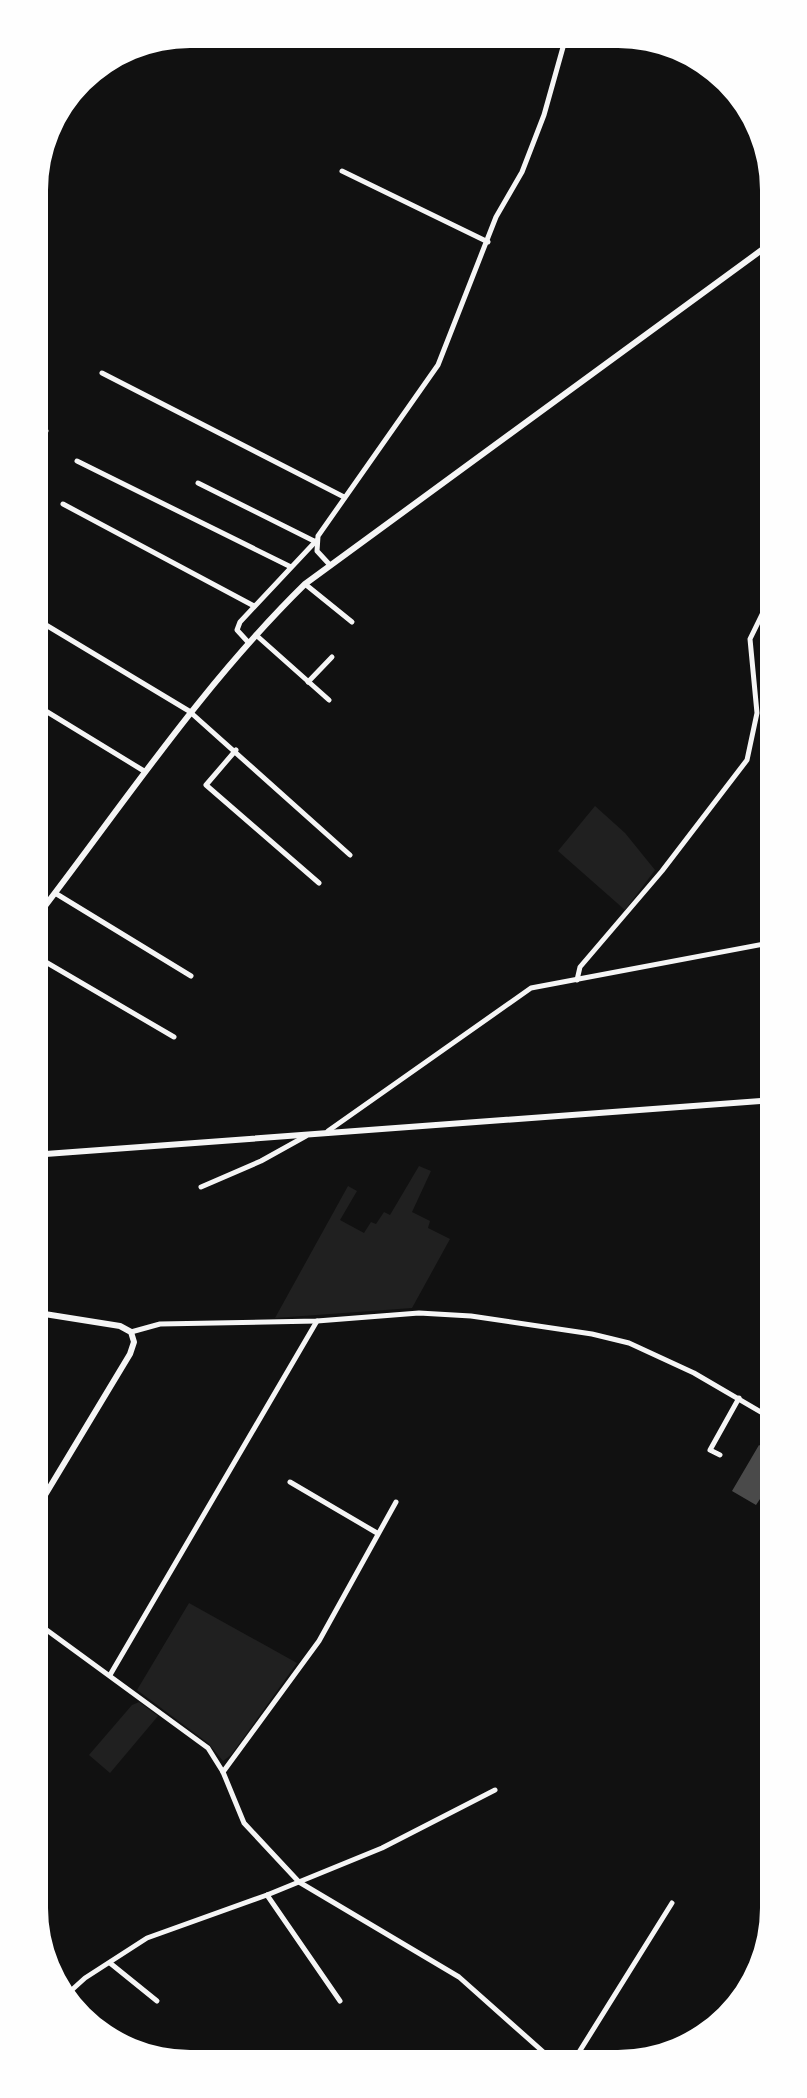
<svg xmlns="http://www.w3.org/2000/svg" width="807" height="2098" font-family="Rubik,sans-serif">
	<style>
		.green { fill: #202020 }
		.building { fill: #4a4a4a }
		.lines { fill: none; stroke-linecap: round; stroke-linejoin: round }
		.minor { stroke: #f5f5f5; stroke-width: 5 }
		.tertiary { stroke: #f5f5f5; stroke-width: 6 }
		.trunk { stroke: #f5f5f5; stroke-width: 9 }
	</style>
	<rect width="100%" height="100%" fill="#111"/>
	<g class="green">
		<polygon points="595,806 625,833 655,870 625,910 558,851"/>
		<polygon points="419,1166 431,1171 412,1212 430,1221 428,1228 450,1239 412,1308 275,1318 348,1186 357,1191 340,1220 364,1233 371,1222 376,1224 384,1212 390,1215"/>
		<polygon points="189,1603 297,1663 231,1755 223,1761 208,1743 137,1690"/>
		<polygon points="139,1702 158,1716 110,1773 89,1755 132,1705"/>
	</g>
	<polygon class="building" points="759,1445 776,1455 776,1491 774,1495 766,1490 756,1505 732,1491"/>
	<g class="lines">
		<g class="minor">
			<polyline points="342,171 488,242"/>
			<polyline points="102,373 344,497"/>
			<polyline points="31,423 46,431"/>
			<polyline points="77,461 291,567"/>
			<polyline points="198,483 314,541"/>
			<polyline points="63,504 254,606"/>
			<polyline points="31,542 39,545"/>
			<polyline points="329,564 317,551 318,536 438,365 496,217 522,172 544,115 567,33"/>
			<polyline points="305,584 352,622"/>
			<polyline points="31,616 189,711 350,855"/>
			<polyline points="256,635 329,700"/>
			<polyline points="248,642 237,630 240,622 316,541"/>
			<polyline points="308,682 332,657"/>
			<polyline points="31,702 144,771"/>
			<polyline points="236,750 206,785 319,883"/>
			<polyline points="55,893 191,976"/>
			<polyline points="32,954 174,1037"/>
			<polyline points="577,980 580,967 662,871 747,760 757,713 750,639 775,588"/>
			<polyline points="328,1131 531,988 775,942"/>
			<polyline points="201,1187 261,1161 306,1136"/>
			<polyline points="131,1332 160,1324 317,1321 419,1313 471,1316 592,1334 629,1343 694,1373 776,1421"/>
			<polyline points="720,1455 710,1450 739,1398"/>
			<polyline points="290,1482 377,1533"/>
			<polyline points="33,1620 208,1748 223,1772 244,1823 299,1882 459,1977 558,2065"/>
			<polyline points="110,1675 317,1321"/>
			<polyline points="223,1772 319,1641 396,1502"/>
			<polyline points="267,1895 340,2001"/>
			<polyline points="110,1963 157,2001"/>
			<polyline points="64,1997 85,1978 147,1938 267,1895 382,1848 495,1790"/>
			<polyline points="571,2065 672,1903"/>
		</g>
		<g class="tertiary">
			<path d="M32,923c89,-115 168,-236 273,-339l469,-343"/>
			<polyline points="32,1155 775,1100"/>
			<polyline points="32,1312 120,1326 131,1332 134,1342 130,1354 33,1515"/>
		</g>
		<polyline class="trunk" points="722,2022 741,2004"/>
	</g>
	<path d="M0 0H807V2098H0ZM190 48H618A142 142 0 0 1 760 190V1908A142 142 0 0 1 618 2050H190A142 142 0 0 1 48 1908V190A142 142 0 0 1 190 48Z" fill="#fefefe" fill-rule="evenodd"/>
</svg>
